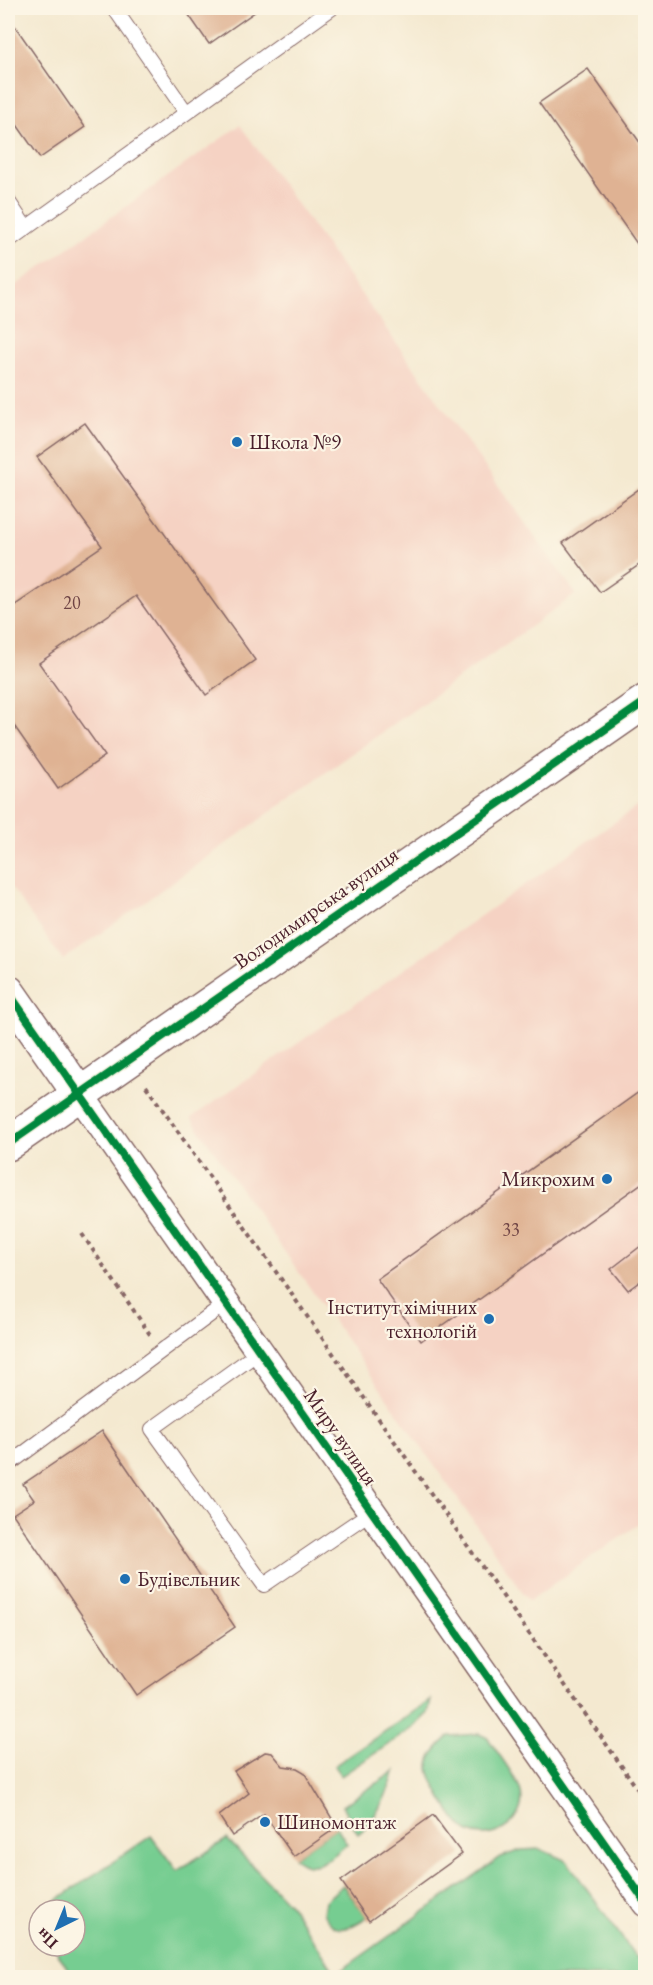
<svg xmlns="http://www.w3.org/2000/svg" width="653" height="1985" font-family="'EB Garamond',serif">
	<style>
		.built { fill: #f5d2c3 }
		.green { fill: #76cd91; stroke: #60765e; stroke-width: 1.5 }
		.building { fill: #dfb293 }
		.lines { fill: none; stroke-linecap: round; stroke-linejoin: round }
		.lane-casing { stroke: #866665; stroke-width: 16 }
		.street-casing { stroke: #866665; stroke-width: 30 }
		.secondary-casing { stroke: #866665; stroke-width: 36 }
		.path { stroke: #866665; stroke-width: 4; stroke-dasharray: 4.5 4.5; stroke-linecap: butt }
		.lane { stroke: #fff; stroke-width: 14 }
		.street { stroke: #fff; stroke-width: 27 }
		.secondary { stroke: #fff; stroke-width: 33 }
		.cycleway-casing { stroke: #fcf5e5; stroke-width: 11 }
		.cycleway { stroke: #00873e; stroke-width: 8 }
		.poi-dot { fill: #1f6fb2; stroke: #fcf5e5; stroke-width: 2 }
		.labels { text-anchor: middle; stroke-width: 4.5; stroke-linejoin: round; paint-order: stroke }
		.number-label { font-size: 18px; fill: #6f4445 }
		.poi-label { font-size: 21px; fill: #4a1f2b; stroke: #fcf5e5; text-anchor: start }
		.street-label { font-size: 21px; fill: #4a1f2b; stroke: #fcf5e5 }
	</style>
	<rect width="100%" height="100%" fill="#fcf5e5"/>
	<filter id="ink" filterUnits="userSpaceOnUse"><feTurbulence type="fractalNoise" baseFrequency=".0167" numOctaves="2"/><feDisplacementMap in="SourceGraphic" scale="12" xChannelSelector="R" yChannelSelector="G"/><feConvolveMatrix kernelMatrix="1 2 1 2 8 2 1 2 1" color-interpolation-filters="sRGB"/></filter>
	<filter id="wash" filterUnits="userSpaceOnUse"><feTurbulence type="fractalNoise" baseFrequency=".008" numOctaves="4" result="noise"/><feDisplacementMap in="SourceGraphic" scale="24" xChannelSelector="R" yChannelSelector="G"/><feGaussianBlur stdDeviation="1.35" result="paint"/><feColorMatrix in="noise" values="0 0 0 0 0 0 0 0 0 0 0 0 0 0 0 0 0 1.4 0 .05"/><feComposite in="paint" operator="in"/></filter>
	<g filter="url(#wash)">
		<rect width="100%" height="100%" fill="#f4e9d0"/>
		<g class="built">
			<polygon points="240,125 576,594 63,960 8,883 8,291"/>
			<polygon points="645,801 645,1520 529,1601 191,1118"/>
		</g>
		<g class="green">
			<polygon points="431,1700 428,1713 413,1728 341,1776 334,1766"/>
			<path d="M479,1734l9,4c9,15 26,35 32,51 10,29 -25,55 -51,43 -13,-5 -40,-52 -40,-66 1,-13 12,-21 20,-30z"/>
			<path d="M395,1771c-7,22 -19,49 -37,63l-16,-28z"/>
			<path d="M337,1827l10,17c-16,14 -34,32 -53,13z"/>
			<polygon points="151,1836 177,1871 227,1839 290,1905 336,1974 501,1857 521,1850 540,1849 567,1861 635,1956 645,1962 645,1977 73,1977 53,1946 75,1946 75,1910 42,1910"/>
			<path d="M343,1885l24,32c-19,12 -32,20 -44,-4l2,-12z"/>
		</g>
		<g id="blocks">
			<g class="building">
				<polygon points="184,8 254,8 256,11 209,44"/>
				<polygon points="8,16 85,127 40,158 8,112"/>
				<polygon points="588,69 646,151 646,248 642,251 539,103"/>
				<polygon points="85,423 255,660 206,695 136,596 39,663 105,756 58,789 8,717 8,610 102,546 37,457"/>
				<polygon points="646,484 646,560 600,592 563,543"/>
				<polygon points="646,1087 646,1180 421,1341 377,1279"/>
				<polygon points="646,1242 646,1277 628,1290 611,1269"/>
				<polygon points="102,1431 235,1627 136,1695 13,1514 34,1500 23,1484"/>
				<polygon points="265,1752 272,1753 283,1766 297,1768 304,1772 337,1827 294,1857 264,1814 232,1836 219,1816 249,1793 234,1771"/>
				<polygon points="433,1815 462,1854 369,1921 341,1881"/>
			</g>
		</g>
	</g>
	<g filter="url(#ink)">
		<use href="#blocks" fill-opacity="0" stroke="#866665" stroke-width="1.5"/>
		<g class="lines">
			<defs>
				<g id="lane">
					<polyline points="114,8 186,112"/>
					<polyline points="8,201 26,228"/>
					<polyline points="8,241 332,8"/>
					<polyline points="259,1352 152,1429 264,1585 371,1512"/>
					<polyline points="8,1465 226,1303"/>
				</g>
				<polyline id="street" points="80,1095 646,1903"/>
				<g id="secondary">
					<polyline points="8,992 80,1095"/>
					<polyline points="8,1144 646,701"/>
				</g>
			</defs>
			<use href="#lane" class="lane-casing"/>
			<use href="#street" class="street-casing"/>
			<use href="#secondary" class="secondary-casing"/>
			<g class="path">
				<polyline points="146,1086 646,1801"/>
				<polyline points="82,1234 151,1336"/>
			</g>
			<use href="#lane" class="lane"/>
			<use href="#street" class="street"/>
			<use href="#secondary" class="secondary"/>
			<defs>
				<g id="cycleway">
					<polyline points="8,992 646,1903"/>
					<polyline points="8,1144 646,701"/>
				</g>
			</defs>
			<use href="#cycleway" class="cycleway-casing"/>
			<use href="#cycleway" class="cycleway"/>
		</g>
	</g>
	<g class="poi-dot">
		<circle cx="237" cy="442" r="6"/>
		<circle cx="607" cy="1179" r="6"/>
		<circle cx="489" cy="1319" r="6"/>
		<circle cx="125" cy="1579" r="6"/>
		<circle cx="265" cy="1822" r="6"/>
	</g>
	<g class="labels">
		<g class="number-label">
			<text x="72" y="609">20</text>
			<text x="511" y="1236">33</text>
		</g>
		<g class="poi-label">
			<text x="249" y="449">Школа №9</text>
			<text x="595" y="1186" text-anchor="end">Микрохим</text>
			<text x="477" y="1314" text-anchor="end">Інститут хімічних<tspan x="477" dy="24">технологій</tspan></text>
			<text x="137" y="1586">Будівельник</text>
			<text x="277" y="1829">Шиномонтаж</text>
		</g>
		<g class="street-label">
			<text transform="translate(316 908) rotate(-35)" y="7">Володимирська вулиця</text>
			<text transform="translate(341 1437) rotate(55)" y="7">Миру вулиця</text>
		</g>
	</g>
	<rect width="653" height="1985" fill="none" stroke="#fcf5e5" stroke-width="30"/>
	<g transform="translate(57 1928) rotate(223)"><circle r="28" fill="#fcf5e5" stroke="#b59f9b" stroke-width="1.5"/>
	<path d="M0-4.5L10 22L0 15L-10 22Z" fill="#1f6fb2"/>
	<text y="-9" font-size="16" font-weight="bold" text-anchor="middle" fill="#4a1f2b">Пн</text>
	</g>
</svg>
